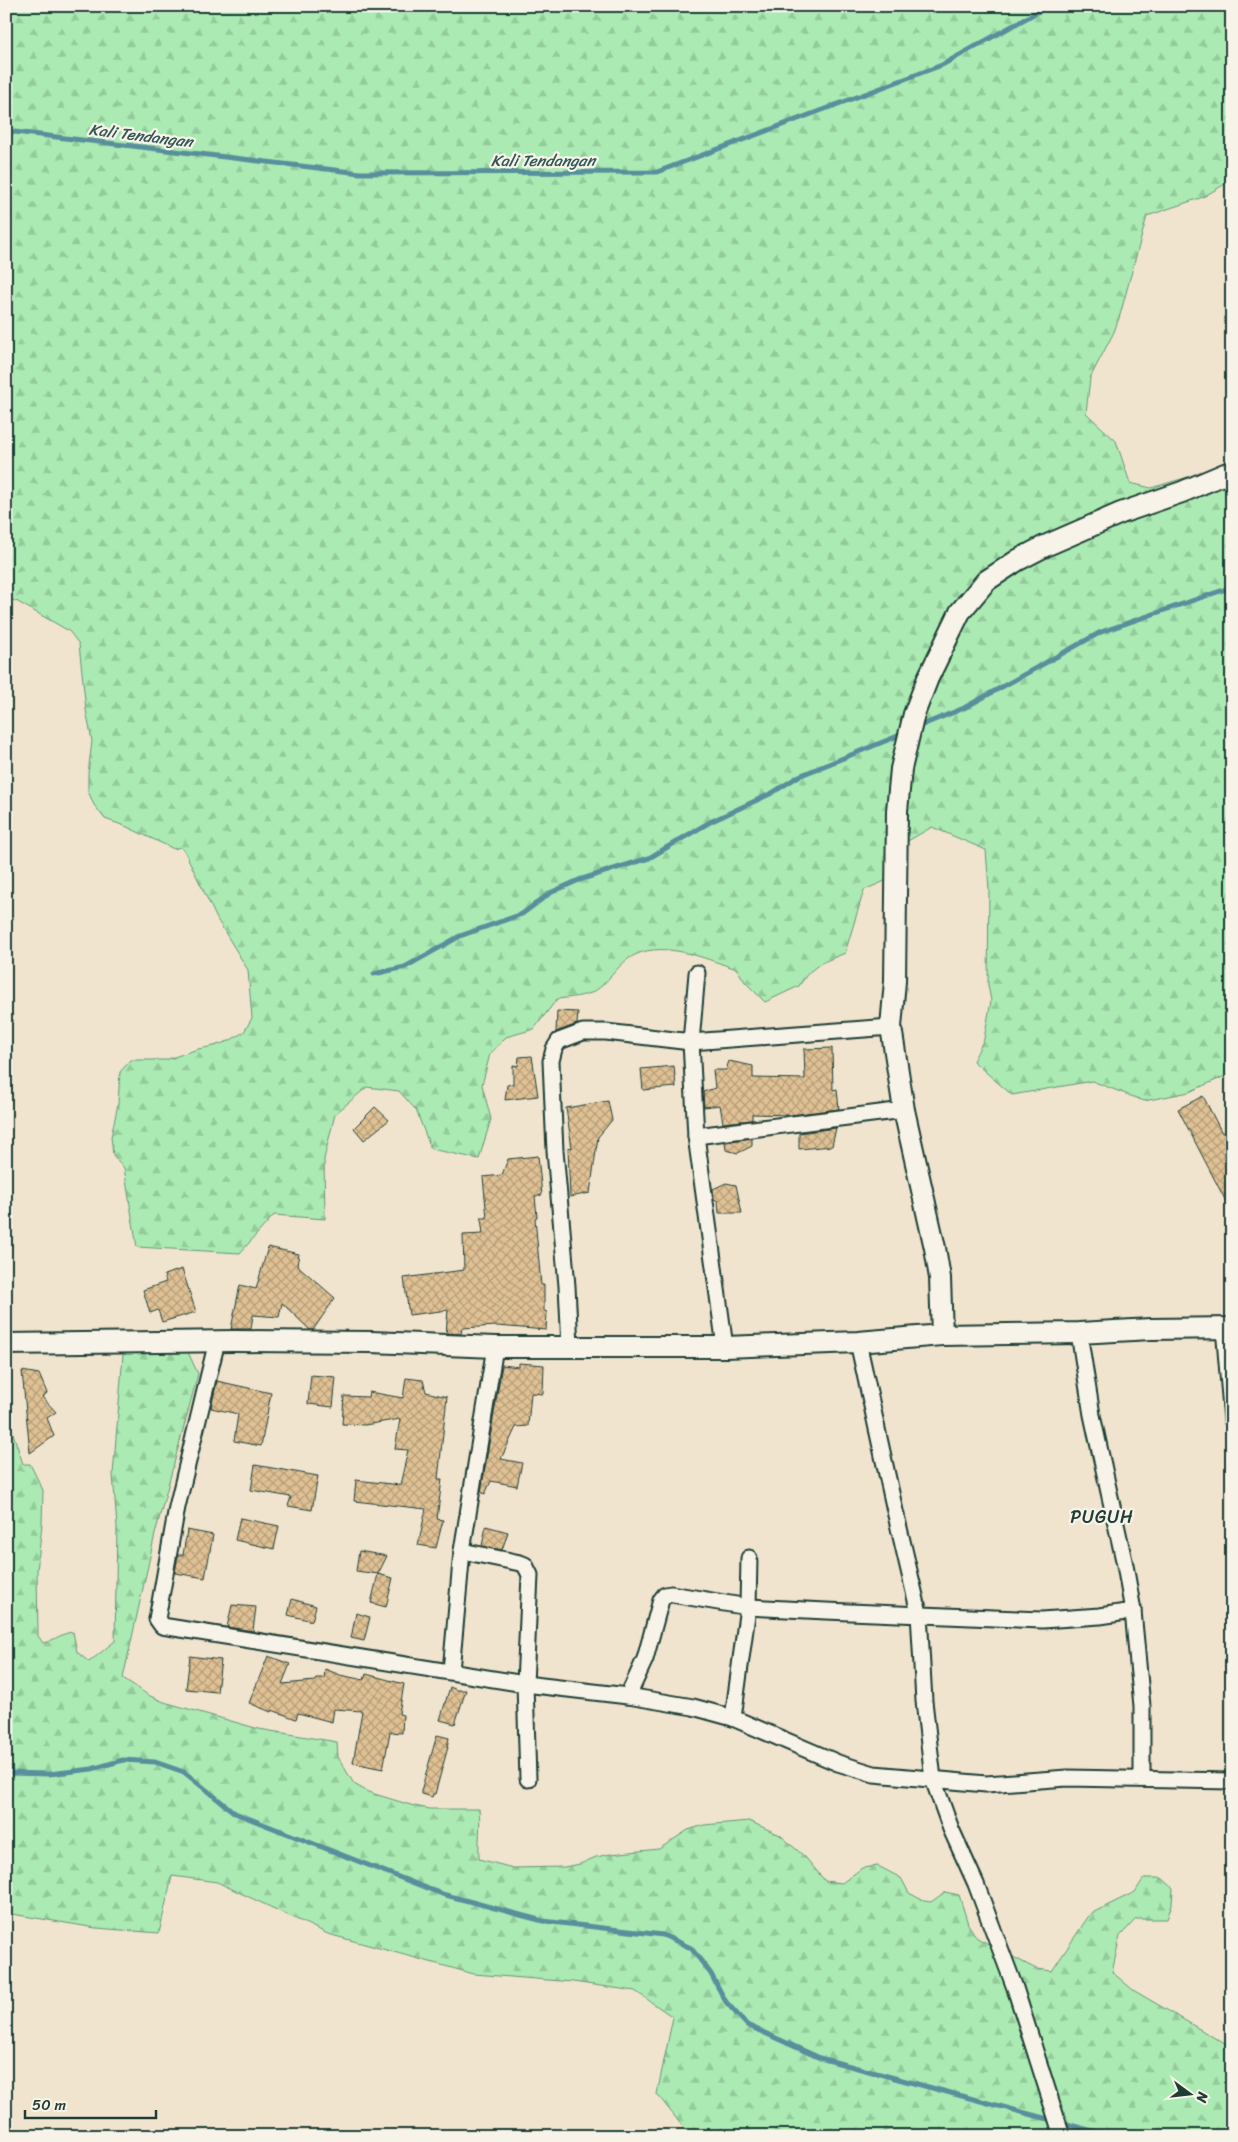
<svg xmlns="http://www.w3.org/2000/svg" width="1238" height="2142" font-family="Sriracha,sans-serif">
	<style>
		.forest { fill: url(#forest-firs); stroke: #659474 }
		.lines { fill: none; stroke-linecap: round; stroke-linejoin: round }
		.stream { stroke: #598f9c; stroke-width: 5 }
		.building { fill: url(#building-cross-hatch); stroke: #1f3d34 }
		.street-casing { stroke: #1f3d34; stroke-width: 19 }
		.secondary-casing { stroke: #1f3d34; stroke-width: 24 }
		.street { stroke: #f7f3e8; stroke-width: 15 }
		.secondary { stroke: #f7f3e8; stroke-width: 20 }
		.labels { text-anchor: middle; stroke-width: 4.5; stroke-linejoin: round; paint-order: stroke }
		.water-label { font-size: 16px; font-style: italic; fill: #325857; stroke: #f7f3e8 }
		.quarter-label { font-size: 18px; letter-spacing: 1px; fill: #1f3d34; stroke: #f7f3e8 }
	</style>
	<defs>
		<pattern id="forest-firs" width="22" height="20" patternUnits="userSpaceOnUse" patternTransform="scale(1.25)"><rect width="22" height="20" fill="#abebb3"/><path d="M5 1l3.5 6h-7zM16 11l3.5 6h-7z" fill="#93ca9b"/></pattern>
		<pattern id="building-cross-hatch" width="8" height="8" patternUnits="userSpaceOnUse" patternTransform="scale(1.25)"><rect width="8" height="8" fill="#e0c194"/><path d="M0 0l8 8M0 8l8-8" fill="none" stroke="#b59e7a"/></pattern>
	</defs>
	<rect width="100%" height="100%" fill="#f0e4cf"/>
	<filter id="ink" filterUnits="userSpaceOnUse"><feTurbulence type="fractalNoise" baseFrequency=".02" numOctaves="2"/><feDisplacementMap in="SourceGraphic" scale="10" xChannelSelector="R" yChannelSelector="G"/><feConvolveMatrix kernelMatrix="1 2 1 2 8 2 1 2 1" color-interpolation-filters="sRGB"/></filter>
	<g filter="url(#ink)">
		<g class="forest">
			<path d="M6,6h1226v174l-29,17 -56,19 -27,99 -6,17 -24,46 -4,35 30,28 14,42 21,5 77,-23 4,-2v610l-43,19 -45,9 -52,-20 -80,14 -39,-34 11,-22 7,-38 -3,-16 1,-96 -3,-39 -54,-23 -26,15v30l-42,18 -19,63 -24,10 -13,10 -9,13 -34,16 -20,-20 -8,-13c-32,-10 -78,-32 -109,-10 -12,9 -21,24 -33,32 -7,5 -29,7 -38,8l-23,30 -28,8 -16,17 -8,31 9,34 -12,40 -48,-10 -15,-39 -17,-19 -32,-4 -32,27 -11,45 1,60 -51,-4 -34,38 -103,-6 -13,-79 -11,-13 -2,-18 7,-33 2,-32 11,-12h34l33,-11 16,-3 15,-5 15,-9 8,-14 -4,-48 -31,-51 -33,-69 -4,-3 -6,2 -49,-23 -20,-7 -11,-14 -6,-14v-17l4,-33 -6,-31 -7,-66 -10,-13 -51,-29 -12,-4z"/>
			<path d="M144,1346l43,4 11,24 -43,160 -32,144 25,17 16,7 95,27 78,13 1,15 16,27 14,8 46,14 16,3h49c2,17 -1,32 0,50l34,9 51,-1 16,-3 16,-7 15,-3 48,-5 29,-19 16,-5 45,-4 31,14 25,22 20,24 17,2 20,-15 16,-2 23,12 8,15 15,8 7,1 14,-10 14,3 9,29 9,14 59,31 16,2 38,-57 45,-22 9,-14h18l11,10 -1,16 -5,15h-31l-16,17 -8,36 21,18 92,54 7,-5v97h-267l-10,-5 -66,-1 -19,6h-180l-33,-42 16,-77 -38,-26 -62,-9 -99,-8 -146,-40 -111,-52 -45,-6 -13,57 -63,-5 -90,-15v-522l2,27 15,46h7l13,26 -1,34 -5,47 1,65 5,7c11,-2 18,-10 30,-11l4,20 12,10 26,-21 2,-114 -4,-53 10,-119z"/>
		</g>
		<g class="lines">
			<g class="stream">
				<polyline points="6,131 360,173 657,172 942,65 1048,6"/>
				<polyline points="915,728 964,708 1101,632 1232,587"/>
				<polyline points="374,974 405,967 460,936 522,914 550,893 579,880 649,858 710,822 772,793 799,776 905,733"/>
				<polyline points="6,1773 49,1774 92,1769 123,1760 155,1762 184,1772 235,1813 442,1894 543,1921 663,1935 691,1948 711,1974 726,2002 747,2025 820,2058 1100,2133 1105,2136"/>
			</g>
		</g>
		<g class="building">
			<polygon points="557,1011 578,1012 577,1024 556,1032"/>
			<polygon points="832,1048 833,1090 837,1089 839,1109 791,1115 752,1114 752,1120 723,1123 720,1105 704,1107 703,1092 715,1088 713,1070 726,1070 729,1061 753,1066 753,1078 805,1079 804,1049"/>
			<polygon points="532,1056 538,1096 505,1100 507,1085 513,1084 513,1065 518,1066 519,1057"/>
			<polygon points="674,1066 676,1087 643,1090 641,1069"/>
			<polygon points="1203,1096 1222,1133 1232,1128 1232,1213 1178,1109"/>
			<polygon points="608,1101 612,1120 598,1137 590,1193 570,1197 568,1147 572,1148 566,1108"/>
			<polygon points="375,1107 389,1120 364,1140 354,1128"/>
			<polygon points="836,1128 832,1146 799,1149 799,1133"/>
			<polygon points="752,1138 752,1146 738,1153 726,1150 725,1142"/>
			<polygon points="538,1156 542,1195 535,1196 537,1217 535,1218 541,1285 544,1285 544,1311 547,1312 546,1330 497,1326 462,1328 461,1334 446,1333 448,1310 409,1315 404,1278 464,1270 463,1235 483,1234 481,1218 487,1218 483,1177 502,1175 508,1159"/>
			<polygon points="726,1183 736,1185 742,1213 719,1213 718,1201 714,1199 713,1189"/>
			<polygon points="268,1247 299,1254 297,1265 335,1298 313,1330 310,1330 282,1303 279,1317 253,1315 251,1329 231,1329 240,1285 256,1289"/>
			<polygon points="182,1269 196,1312 162,1322 158,1310 150,1313 143,1290 166,1282 164,1275"/>
			<polygon points="519,1363 544,1365 543,1394 531,1393 528,1426 516,1427 501,1459 522,1463 517,1486 491,1481 485,1494 481,1492 502,1365 519,1367"/>
			<polygon points="22,1371 39,1374 47,1393 42,1397 56,1412 47,1418 54,1436 30,1453"/>
			<polygon points="311,1375 336,1377 333,1407 308,1404"/>
			<polygon points="406,1378 423,1380 426,1392 447,1397 438,1479 442,1479 437,1519 443,1520 436,1548 418,1545 426,1509 354,1501 356,1480 400,1485 408,1450 395,1449 400,1419 365,1425 342,1424 344,1396 368,1397 369,1392 403,1398"/>
			<polygon points="217,1381 271,1393 261,1446 234,1441 238,1414 211,1408"/>
			<polygon points="255,1465 318,1476 312,1510 288,1506 291,1497 251,1490"/>
			<polygon points="240,1518 279,1526 274,1549 235,1540"/>
			<polygon points="486,1526 508,1532 502,1550 482,1546"/>
			<polygon points="187,1530 213,1535 205,1578 175,1573 178,1555 183,1555"/>
			<polygon points="359,1551 387,1556 378,1574 356,1571"/>
			<polygon points="378,1574 393,1578 386,1607 371,1603"/>
			<polygon points="292,1599 316,1606 312,1621 288,1615"/>
			<polygon points="232,1605 256,1607 253,1631 227,1627"/>
			<polygon points="356,1613 370,1617 364,1641 351,1638"/>
			<polygon points="190,1656 221,1660 217,1692 186,1689"/>
			<polygon points="268,1656 290,1664 282,1684 315,1681 316,1678 324,1678 325,1669 340,1675 364,1680 366,1674 404,1684 399,1714 403,1715 402,1733 390,1732 383,1769 353,1763 362,1711 334,1709 332,1722 298,1713 296,1719 272,1710 271,1712 249,1703"/>
			<polygon points="450,1687 457,1690 466,1690 455,1724 440,1720"/>
			<polygon points="437,1735 449,1738 447,1747 448,1747 435,1794 433,1794 432,1797 421,1794 421,1791"/>
		</g>
		<g class="lines">
			<defs>
				<g id="street">
					<polyline points="697,973 691,1042 696,1136 725,1347"/>
					<polyline points="696,1136 904,1110"/>
					<polyline points="1224,1328 1232,1420"/>
					<polyline points="1079,1333 1092,1415 1125,1565 1133,1611 1142,1706 1142,1779"/>
					<polyline points="217,1341 177,1507 157,1619 162,1626 525,1684 628,1696 693,1707 733,1718 838,1763 874,1774 986,1784 1067,1778 1232,1781"/>
					<polyline points="858,1342 895,1511 919,1613 924,1701 933,1779 951,1829 976,1884 1015,1988 1062,2136"/>
					<polyline points="570,1347 567,1286 555,1151 551,1061 554,1049 559,1041 583,1032 606,1032 691,1042 891,1027"/>
					<polyline points="462,1551 520,1563 525,1565 530,1575 525,1684 528,1779"/>
					<polyline points="451,1671 462,1551 495,1347"/>
					<polyline points="628,1696 645,1659 661,1600 665,1595 671,1594 748,1607 826,1611 1042,1620 1100,1616 1133,1611"/>
					<polyline points="733,1718 748,1607 749,1558"/>
				</g>
				<g id="secondary">
					<polyline points="942,1335 940,1278 935,1248 904,1110 891,1027 895,981 897,811 901,769 914,714 928,678 960,612 986,581 1018,560 1045,546 1121,513 1182,492 1232,471"/>
					<polyline points="6,1344 234,1341 371,1342 495,1347 725,1347 858,1342 942,1335 1079,1333 1151,1329 1232,1328"/>
				</g>
			</defs>
			<use href="#street" class="street-casing"/>
			<use href="#secondary" class="secondary-casing"/>
			<use href="#street" class="street"/>
			<use href="#secondary" class="secondary"/>
		</g>
	</g>
	<g class="labels">
		<g class="water-label">
			<text transform="translate(141 135) rotate(7)" y="6">Kali Tendangan</text>
			<text x="543" y="166">Kali Tendangan</text>
		</g>
		<g class="quarter-label">
			<text x="1102" y="1523">PUGUH</text>
		</g>
	</g>
	<rect width="1238" height="2142" fill="none" stroke="#f7f3e8" stroke-width="25"/>
	<rect x="12" y="12" width="1213" height="2117" fill="none" stroke="#1f3d34" stroke-width="2" filter="url(#ink)"/>
	<g transform="translate(1190 2094) rotate(105)" stroke="#f7f3e8" stroke-width="4" paint-order="stroke">
	<path d="M0-4L9 19L0 12L-9 19Z" fill="#1f3d34"/>
	<text y="-8" font-size="14" font-weight="bold" text-anchor="middle" fill="#1f3d34">N</text>
	</g>
	<path d="M25 2110v8h131v-8" fill="none" stroke="#1f3d34" stroke-width="2.5"/>
	<text x="32" y="2110" font-size="15" fill="#1f3d34" stroke="#f7f3e8" stroke-width="4" paint-order="stroke">50 m</text>
</svg>
